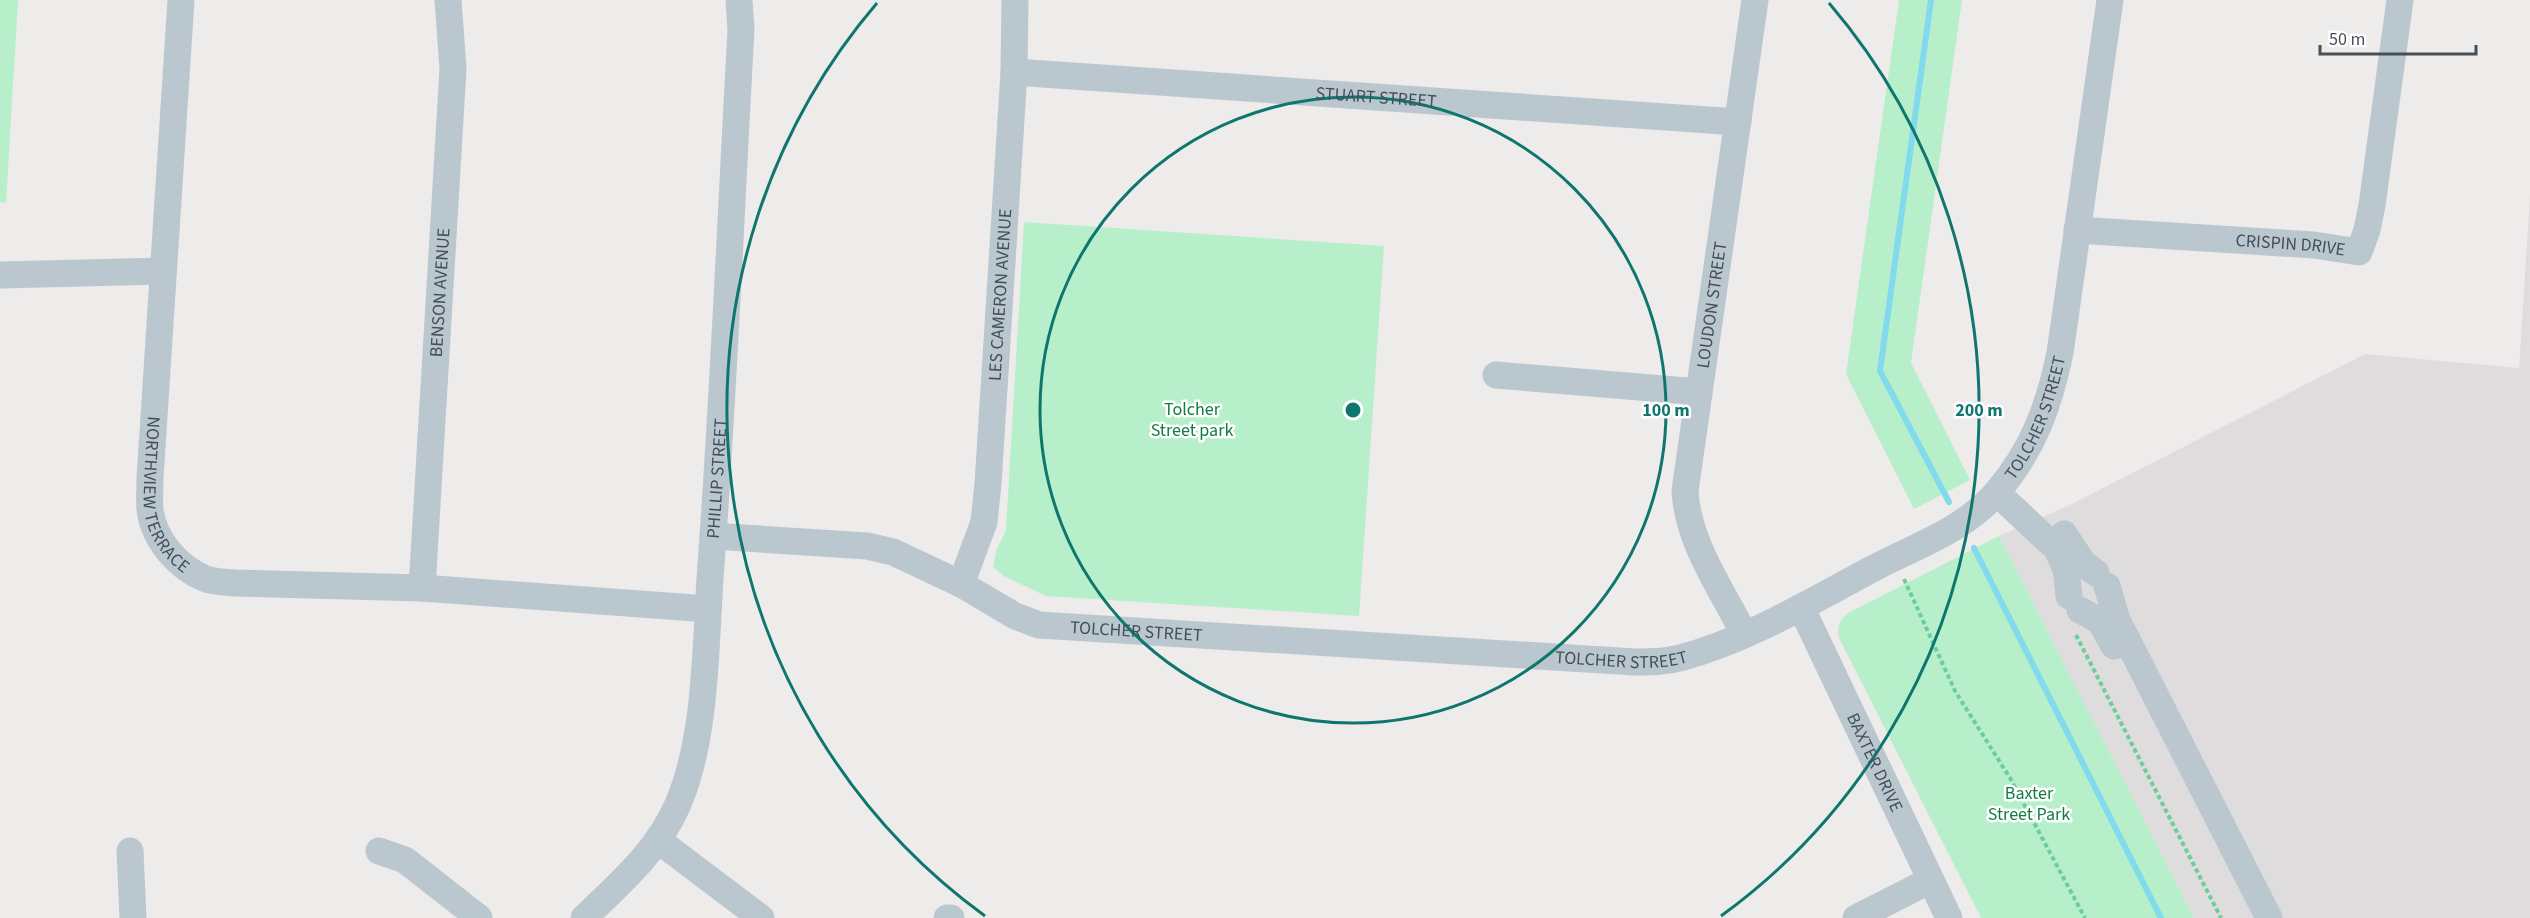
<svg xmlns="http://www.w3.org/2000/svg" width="2530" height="918" font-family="'Source Sans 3',sans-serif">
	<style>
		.education { fill: #dfdcdd }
		.green { fill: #b7efcb }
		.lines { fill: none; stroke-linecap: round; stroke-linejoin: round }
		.stream { stroke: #82daed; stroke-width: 6 }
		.path { stroke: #6ecd9c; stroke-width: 4; stroke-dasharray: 4.5 3; stroke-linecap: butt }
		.minor { stroke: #bbc7cf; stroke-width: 27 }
		.ring { fill: none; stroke: #0f766e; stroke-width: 3 }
		.labels { text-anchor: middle; stroke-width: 5; stroke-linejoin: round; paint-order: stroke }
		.street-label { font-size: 18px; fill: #434f59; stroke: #fff }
		.park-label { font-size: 18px; fill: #147b44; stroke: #fff }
		.centre { fill: #0f766e; stroke: #fff; stroke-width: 3 }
		.ring-label { font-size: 18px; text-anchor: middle; font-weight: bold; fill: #0f766e; stroke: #fff; stroke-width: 5; stroke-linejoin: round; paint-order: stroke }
	</style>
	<rect width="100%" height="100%" fill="#eeebeb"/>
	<polygon class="education" points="2530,196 2530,918 2194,918 1999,536 2070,505 2365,354 2519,368"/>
	<g class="green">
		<polygon points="0,0 18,0 6,203 0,202"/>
		<polygon points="1899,0 1962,0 1911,363 1970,480 1914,509 1846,374"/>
		<polygon points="1024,222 1384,246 1359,616 1046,596 1004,576 993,567 996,551 1006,530"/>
		<path d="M1999,536l195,382h-213l-142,-280c-2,-12 0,-17 9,-25z"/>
	</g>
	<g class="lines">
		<g class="stream">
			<polyline points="1931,0 1880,371 1949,502"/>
			<polyline points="1974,548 2161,918"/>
		</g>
		<g class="path">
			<polyline points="1904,579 1955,691 2010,778 2085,918"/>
			<polyline points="2076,635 2221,918"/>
		</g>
		<g class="minor">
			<path id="s1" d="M181,0l-31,478c0,10 -1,22 0,32 4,30 28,58 56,69 9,3 19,3 28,4l188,5 286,21"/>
			<path id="s2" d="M1014,72l724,50"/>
			<path id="s3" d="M2077,230l237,15 45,7 8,-22 5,-25 28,-205"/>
			<polyline points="0,275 163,271"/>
			<polyline points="1496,375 1699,392"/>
			<polyline points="1997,493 2057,549 2066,569 2069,596"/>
			<polyline points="2064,534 2083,563 2096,573"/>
			<path id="s4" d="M713,536l154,10 26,6 68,32 54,32 24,9 596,37c15,0 30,0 45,-4 68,-18 132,-57 194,-90 42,-22 92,-39 123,-76 36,-42 52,-86 63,-139l50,-353"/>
			<path id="s5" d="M961,584l23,-62 4,-38 26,-412 1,-72"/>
			<polyline points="2107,586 2117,620 2269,918"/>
			<path id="s6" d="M422,588l31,-519 -5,-69"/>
			<path id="s7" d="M1801,607l148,311"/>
			<polyline points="2080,610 2100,621 2114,646"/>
			<path id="s8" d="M1744,634c-23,-46 -56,-91 -59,-143l70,-491"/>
			<polyline points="659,841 761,918"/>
			<polyline points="130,851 133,918"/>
			<polyline points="379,851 405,860 479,918"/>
			<path id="s9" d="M584,918c36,-35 74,-67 94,-114 30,-70 27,-164 33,-239 13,-178 20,-357 30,-535l-2,-30"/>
			<polyline points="947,918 951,918"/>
			<polyline points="1856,918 1929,881"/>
		</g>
	</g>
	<g class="ring">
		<circle cx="1353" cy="410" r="313"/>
		<path d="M985 916A626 626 0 0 1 877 3M1829 3A626 626 0 0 1 1721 916"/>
	</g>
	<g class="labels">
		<g class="street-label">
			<text dy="6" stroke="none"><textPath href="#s2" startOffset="363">STUART STREET</textPath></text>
			<text dy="6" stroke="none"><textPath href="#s3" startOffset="214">CRISPIN DRIVE</textPath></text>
			<text dy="6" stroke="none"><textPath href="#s6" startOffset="296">BENSON AVENUE</textPath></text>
			<text dy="6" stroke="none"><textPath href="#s5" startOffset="294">LES CAMERON AVENUE</textPath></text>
			<text dy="6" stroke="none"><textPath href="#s8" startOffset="344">LOUDON STREET</textPath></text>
			<text dy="6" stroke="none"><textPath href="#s4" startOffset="1432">TOLCHER STREET</textPath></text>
			<text dy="6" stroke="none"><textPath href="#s9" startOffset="478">PHILLIP STREET</textPath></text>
			<text dy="6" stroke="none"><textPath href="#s1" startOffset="500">NORTHVIEW TERRACE</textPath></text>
			<text dy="6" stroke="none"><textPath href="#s4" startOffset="442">TOLCHER STREET</textPath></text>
			<text dy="6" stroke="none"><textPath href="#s4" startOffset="928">TOLCHER STREET</textPath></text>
			<text dy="6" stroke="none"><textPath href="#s7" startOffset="172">BAXTER DRIVE</textPath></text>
		</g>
		<g class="park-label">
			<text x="1192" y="415">Tolcher<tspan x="1192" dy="21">Street park</tspan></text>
			<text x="2029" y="799">Baxter<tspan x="2029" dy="21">Street Park</tspan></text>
		</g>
	</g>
	<circle cx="1353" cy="410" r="9" class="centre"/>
	<g class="ring-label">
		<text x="1666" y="416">100 m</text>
		<text x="1979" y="416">200 m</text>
	</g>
	<path d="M2320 45v9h156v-9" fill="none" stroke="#434f59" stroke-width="3"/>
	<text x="2329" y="45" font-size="18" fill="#434f59" stroke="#ffffff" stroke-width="4.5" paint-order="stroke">50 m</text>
</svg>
